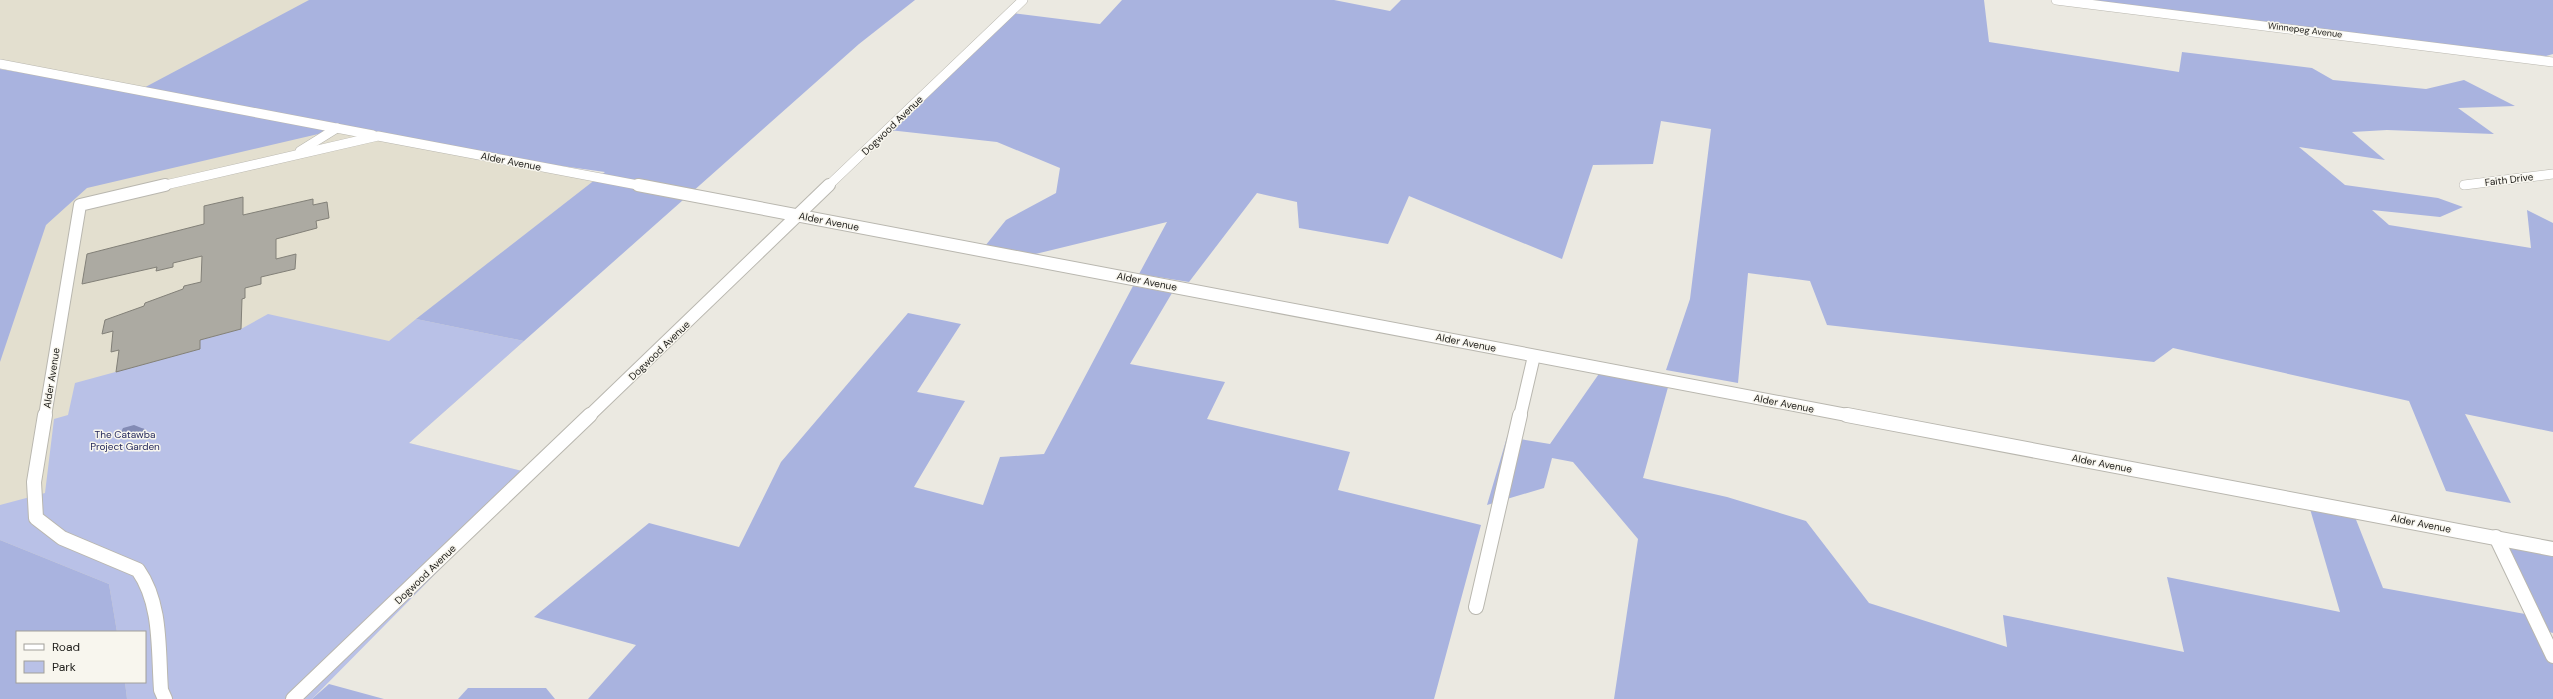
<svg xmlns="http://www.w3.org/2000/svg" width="2553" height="699" font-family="'DM Sans',sans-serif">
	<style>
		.built { fill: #e3dfcf; fill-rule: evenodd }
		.green { fill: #b9c1e7 }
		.forest { fill: #a9b3df }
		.water { fill: #838bb5 }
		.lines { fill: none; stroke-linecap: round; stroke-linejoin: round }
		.stream { stroke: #838bb5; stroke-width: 4.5 }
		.building { fill: #acaaa2; stroke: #828078 }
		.minor-far2-casing { stroke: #b9b7af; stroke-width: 10 }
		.minor-far1-casing { stroke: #b9b7af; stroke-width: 14 }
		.minor-casing { stroke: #b9b7af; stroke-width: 16 }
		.minor-far2 { stroke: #fff; stroke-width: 9 }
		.minor-far1 { stroke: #fff; stroke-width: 12 }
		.minor { stroke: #fff; stroke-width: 14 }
		.labels { text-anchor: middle; stroke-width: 3; stroke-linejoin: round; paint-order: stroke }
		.far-street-label { font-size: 9px; fill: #21201d; stroke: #f8f6ee }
		.street-label { font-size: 10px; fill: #21201d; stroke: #f8f6ee }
		.park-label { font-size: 10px; fill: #1f2357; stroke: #f8f6ee }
	</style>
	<rect width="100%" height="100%" fill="#ebe9e1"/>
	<g class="built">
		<polygon points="0,0 316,0 142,91 0,64"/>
		<path d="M205,103l393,75 -181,141 107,22 -115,102 125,31 -253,225h-281v-495zM17,632h128v50h-128z"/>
	</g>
	<polygon class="green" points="268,314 389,341 416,319 524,341 409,443 534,474 312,699 127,699 125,682 145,682 145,632 117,632 109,584 0,540 0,505 45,493 54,419 68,415 75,383 200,349 200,340 241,329"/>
	<g class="forest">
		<polygon points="309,0 915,0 859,44 524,341 416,319 605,172 462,152 344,128 87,188 46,225 0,362 0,69 136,92"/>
		<polygon points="1122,0 1334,0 1390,11 1401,0 1984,0 1989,42 2179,72 2182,52 2312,68 2333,80 2426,89 2464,80 2515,106 2458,108 2494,134 2387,130 2352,132 2385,160 2299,147 2345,185 2438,198 2463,207 2440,217 2372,210 2389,225 2531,248 2527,210 2553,223 2553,432 2465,414 2511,503 2446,491 2409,401 2173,348 2154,362 1827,325 1810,281 1748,273 1738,383 1666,370 1690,299 1711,129 1661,121 1653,164 1593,165 1562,259 1409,196 1388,244 1299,228 1297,202 1257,193 1189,282 1139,274 1167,222 1019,258 981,251 1006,220 1056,193 1060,168 997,142 889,130 1012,13 1100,24"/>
		<polygon points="2085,0 2553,0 2553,54 2546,56 2497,51"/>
		<polygon points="1133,286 1172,293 1130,364 1225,382 1207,419 1350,452 1338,490 1481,525 1434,699 588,699 636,645 534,617 649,523 739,547 781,462 908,313 961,324 917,392 965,401 914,487 983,505 1000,457 1044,454"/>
		<polygon points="1603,368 1670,380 1643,478 1727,497 1806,521 1869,603 2007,647 2003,615 2184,652 2167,577 2340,612 2308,502 2353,512 2383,588 2536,616 2496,537 2553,548 2553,633 2545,631 2553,648 2553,699 1614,699 1638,539 1573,462 1552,458 1544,488 1487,505 1507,437 1550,444"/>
		<polygon points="0,540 109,584 117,632 17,632 17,682 125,682 127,699 0,699"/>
		<polygon points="329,684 384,699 312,699"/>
		<polygon points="468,688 546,688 555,699 458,699"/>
	</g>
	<polygon class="water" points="134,425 144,429 141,432 122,435 126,433 121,432 123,428"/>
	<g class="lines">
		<polyline class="stream" points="143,431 148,437"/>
	</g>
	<polygon class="building" points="243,197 243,215 313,199 313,205 327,202 329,218 316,221 317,228 276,239 276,259 296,254 295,269 261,277 261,284 245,288 245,298 242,299 241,329 200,340 200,349 116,372 119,350 111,352 113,331 102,334 105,320 144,306 145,303 183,289 184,286 201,282 202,256 173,263 173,267 156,271 157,267 82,284 87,254 204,224 204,206"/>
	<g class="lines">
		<defs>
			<g id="minor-far2">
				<polyline points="2056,0 2553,62"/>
				<polyline points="0,64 373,135"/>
				<polyline points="300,151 337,128"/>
				<polyline points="2464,185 2553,174"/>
				<polyline points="161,186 378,136 643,186"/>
				<polyline points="828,186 1023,0"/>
			</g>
			<g id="minor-far1">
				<polyline points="638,185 1852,416"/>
				<polyline points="45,416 80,205 165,185"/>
				<polyline points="589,416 829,185"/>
				<polyline points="1520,416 1534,356"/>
			</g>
			<g id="minor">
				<path d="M45,415l-11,67 2,36 26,20 76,32c24,34 20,80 23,120l4,9"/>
				<polyline points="1847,415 2553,549"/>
				<polyline points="2496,537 2553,656"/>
				<polyline points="1476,607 1520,415"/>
				<polyline points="293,699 590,415"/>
			</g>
		</defs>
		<use href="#minor-far2" class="minor-far2-casing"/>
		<use href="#minor-far1" class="minor-far1-casing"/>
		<use href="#minor" class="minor-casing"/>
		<use href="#minor-far2" class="minor-far2"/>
		<use href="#minor-far1" class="minor-far1"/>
		<use href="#minor" class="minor"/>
	</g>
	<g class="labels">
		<g class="far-street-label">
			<text transform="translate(2305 30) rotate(7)" y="3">Winnepeg Avenue</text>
		</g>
		<g class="street-label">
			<text transform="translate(892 125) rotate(-44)" y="4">Dogwood Avenue</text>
			<text transform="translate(511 161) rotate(11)" y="4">Alder Avenue</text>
			<text transform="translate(2509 179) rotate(-7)" y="4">Faith Drive</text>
			<text transform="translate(829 221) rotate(11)" y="4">Alder Avenue</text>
			<text transform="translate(1147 281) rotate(11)" y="4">Alder Avenue</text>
			<text transform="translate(1466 342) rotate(11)" y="4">Alder Avenue</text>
			<text transform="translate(659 350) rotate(-44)" y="4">Dogwood Avenue</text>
			<text transform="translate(51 378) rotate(-81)" y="4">Alder Avenue</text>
			<text transform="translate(1784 403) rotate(11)" y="4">Alder Avenue</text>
			<text transform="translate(2102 463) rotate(11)" y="4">Alder Avenue</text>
			<text transform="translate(2421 523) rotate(11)" y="4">Alder Avenue</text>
			<text transform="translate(425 574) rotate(-44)" y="4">Dogwood Avenue</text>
		</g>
		<g class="park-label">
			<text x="125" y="438">The Catawba<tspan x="125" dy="12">Project Garden</tspan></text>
		</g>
	</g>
	<rect x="16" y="631" width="130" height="52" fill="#f8f6ee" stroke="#a2a09a"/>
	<rect x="24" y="644" width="20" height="6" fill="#ffffff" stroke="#a2a09a"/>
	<text x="52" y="651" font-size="12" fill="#21201d">Road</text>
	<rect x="24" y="661" width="20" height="12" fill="#b9c1e7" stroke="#a2a09a"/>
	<text x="52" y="671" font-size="12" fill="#21201d">Park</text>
</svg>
